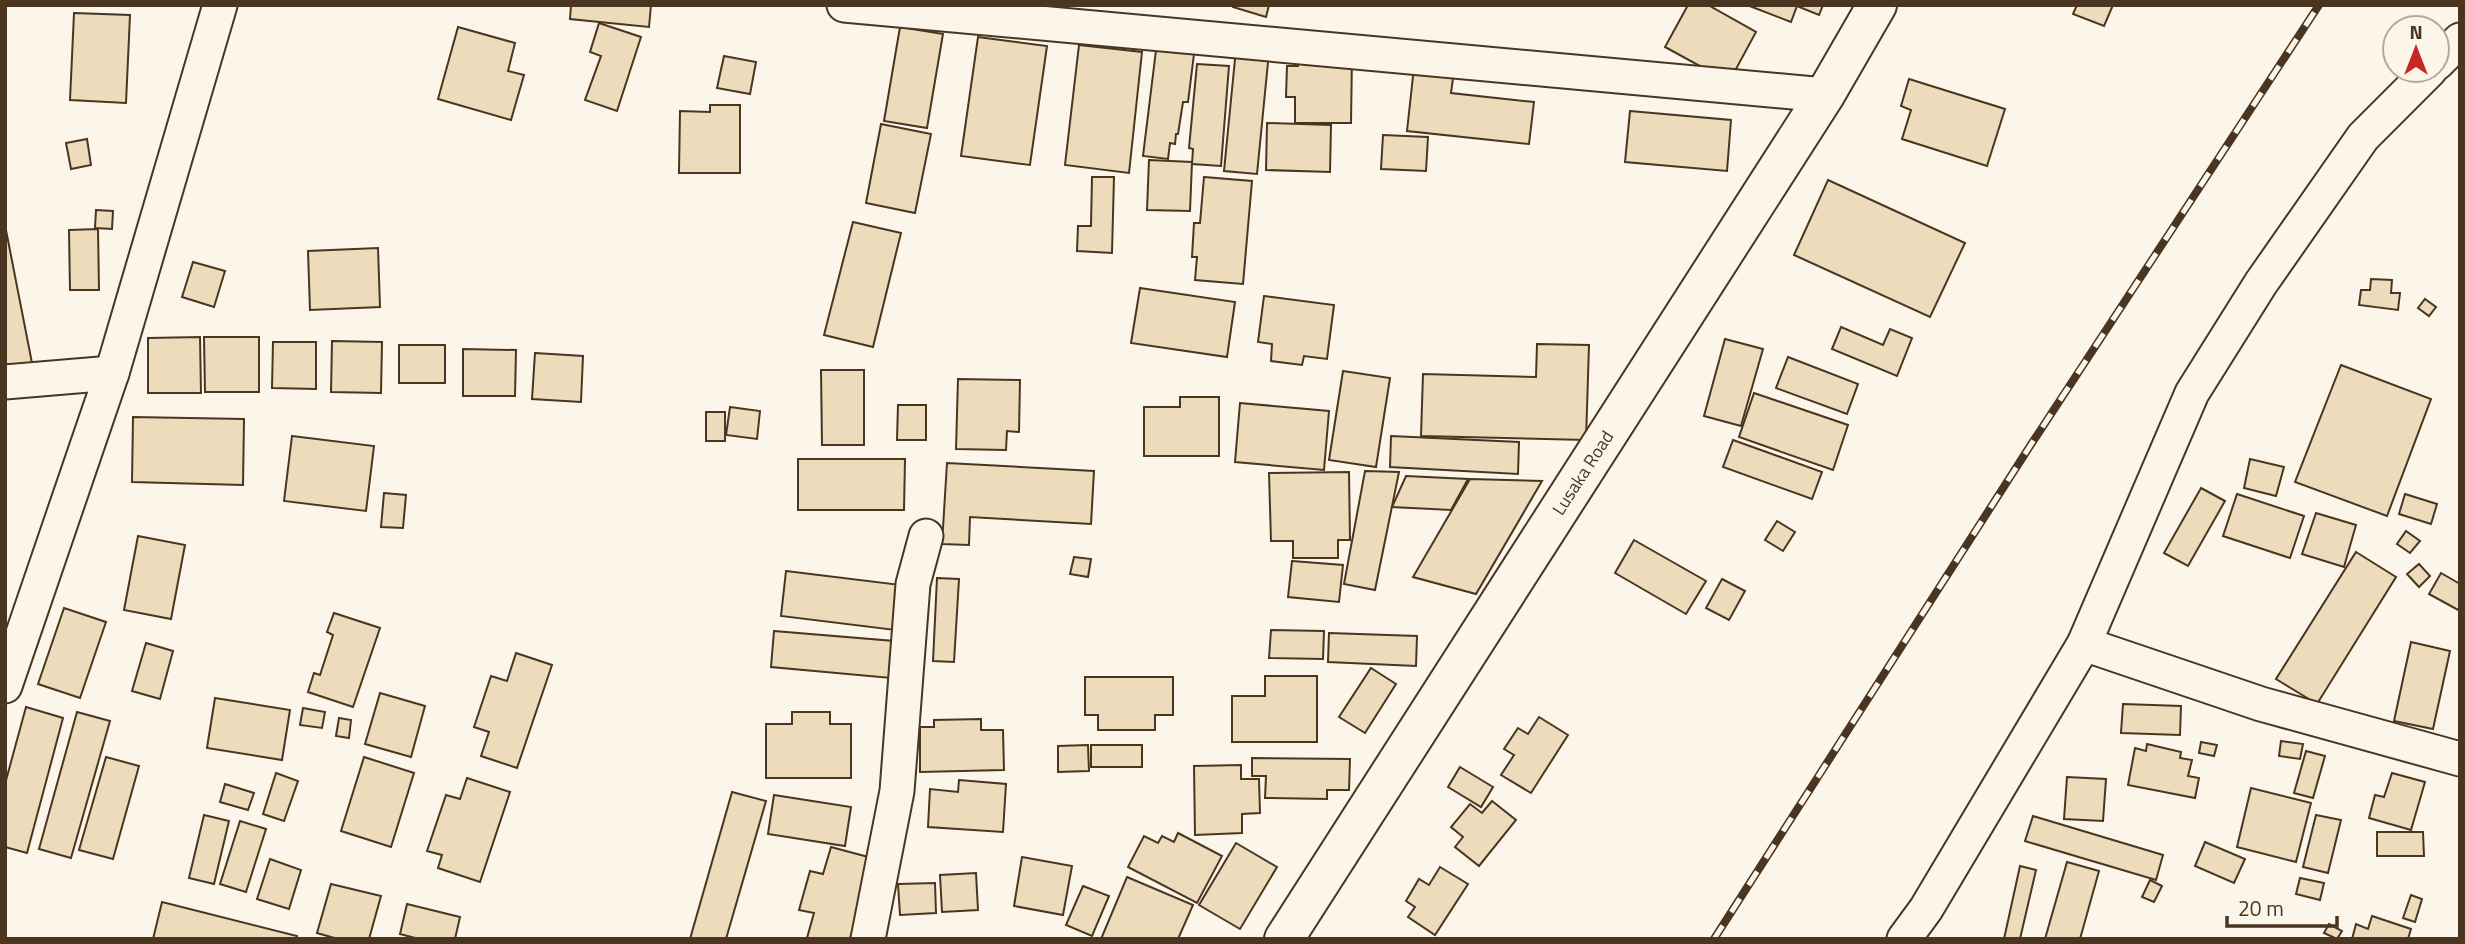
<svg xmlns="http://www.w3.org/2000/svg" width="2465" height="944" font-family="'Titillium Web',sans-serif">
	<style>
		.building { fill: #ecdcbc; stroke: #4a3520; stroke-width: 2 }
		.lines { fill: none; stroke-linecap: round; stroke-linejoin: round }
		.minor-casing { stroke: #4a3520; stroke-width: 37 }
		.tertiary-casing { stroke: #4a3520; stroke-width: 42 }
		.minor { stroke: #fbf6e9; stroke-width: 33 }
		.tertiary { stroke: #fbf6e9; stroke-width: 38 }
		.rail-casing { stroke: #4a3520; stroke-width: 8 }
		.rail { stroke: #fbf6e9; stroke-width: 5; stroke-dasharray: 16; stroke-linecap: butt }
		.labels { text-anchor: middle; stroke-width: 5; stroke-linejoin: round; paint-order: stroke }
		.street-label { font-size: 18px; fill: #4a3520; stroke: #fbf6e9 }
	</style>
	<rect width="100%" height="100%" fill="#fbf6e9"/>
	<g class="building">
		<polygon points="571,5 651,5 649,27 570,19"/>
		<polygon points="1233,5 1269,5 1266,17 1233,7"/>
		<polygon points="1688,5 1708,5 1756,32 1729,82 1665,47"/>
		<polygon points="1747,5 1823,5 1819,15 1797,6 1791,22"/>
		<polygon points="2077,5 2113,5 2104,26 2073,14"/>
		<polygon points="74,13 130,15 126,103 70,100"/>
		<polygon points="599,23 641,37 617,111 585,100 601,56 590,52"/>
		<polygon points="458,27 515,43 508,71 524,75 511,120 438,99"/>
		<polygon points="900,27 943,34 927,128 884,121"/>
		<polygon points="978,37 1047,46 1030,165 961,156"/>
		<polygon points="1157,42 1195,46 1188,102 1183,102 1178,134 1176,134 1175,144 1170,143 1168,159 1143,156"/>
		<polygon points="1079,45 1142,52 1129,173 1065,165"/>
		<polygon points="1236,49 1269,52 1257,174 1224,171"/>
		<polygon points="1298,54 1352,55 1351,123 1295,123 1295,97 1286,97 1287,66 1298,66"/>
		<polygon points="724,56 756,62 750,94 717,88"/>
		<polygon points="1197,64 1229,66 1221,166 1192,164 1193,149 1189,148"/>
		<polygon points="1414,67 1454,71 1451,93 1534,102 1529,144 1407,131"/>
		<polygon points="1909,79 2005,109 1987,166 1902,139 1911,110 1901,106"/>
		<polygon points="710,105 740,105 740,173 679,173 680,111 710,112"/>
		<polygon points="1630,111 1731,120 1727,171 1625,162"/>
		<polygon points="1267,123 1331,125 1330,172 1266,170"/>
		<polygon points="881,124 931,134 915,213 866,203"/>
		<polygon points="1383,135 1428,137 1426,171 1381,169"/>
		<polygon points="87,139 91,165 71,169 66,143"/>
		<polygon points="1149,160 1192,162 1190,211 1147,210"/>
		<polygon points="1092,177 1114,177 1112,253 1077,251 1078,226 1091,226"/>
		<polygon points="1204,177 1252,181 1243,284 1195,280 1197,257 1192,257 1194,223 1200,223"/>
		<polygon points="1828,180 1965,243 1930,317 1794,255"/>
		<polygon points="96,210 113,211 112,229 95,228"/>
		<polygon points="853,222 901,233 873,347 824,335"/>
		<polygon points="5,225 32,363 5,368"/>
		<polygon points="98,229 99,290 70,290 69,230"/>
		<polygon points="378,248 380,307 310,310 308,251"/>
		<polygon points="193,262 225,271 214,307 182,297"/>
		<polygon points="2371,279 2392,280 2391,293 2400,293 2398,310 2359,305 2361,290 2370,290"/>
		<polygon points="1140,288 1235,302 1227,357 1131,343"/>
		<polygon points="1264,296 1334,305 1327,359 1304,356 1302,365 1271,361 1272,344 1258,342"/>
		<polygon points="2425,299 2436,307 2429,316 2418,308"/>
		<polygon points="1841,327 1883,345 1890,329 1912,338 1897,376 1832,349"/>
		<polygon points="200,337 201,393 148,393 148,338"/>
		<polygon points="204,337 259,337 259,392 205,392"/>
		<polygon points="1725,339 1763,349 1741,426 1704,416"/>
		<polygon points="332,341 382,342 381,393 331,392"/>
		<polygon points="273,342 316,342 316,389 272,388"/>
		<polygon points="1537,344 1589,345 1586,440 1421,436 1423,374 1536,377"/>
		<rect x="399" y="345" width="46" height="38"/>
		<polygon points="463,349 516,350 515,396 463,396"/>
		<polygon points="535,353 583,356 581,402 532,399"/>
		<polygon points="1788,357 1858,384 1847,414 1776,388"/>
		<polygon points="2341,365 2431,399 2387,516 2295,482"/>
		<polygon points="821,370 864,370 864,445 822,445"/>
		<polygon points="1343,371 1390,378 1376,467 1329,460"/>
		<polygon points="958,379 1020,380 1019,432 1007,431 1006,450 956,449"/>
		<polygon points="1754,393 1848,425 1833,470 1739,437"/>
		<polygon points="1180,397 1219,397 1219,456 1144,456 1144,407 1180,407"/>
		<polygon points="1240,403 1329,411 1324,470 1235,462"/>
		<polygon points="898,405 926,405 926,440 897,440"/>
		<polygon points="730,407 760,411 757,439 726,435"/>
		<rect x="706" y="412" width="19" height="29"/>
		<polygon points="133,417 244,419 243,485 132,482"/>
		<polygon points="292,436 374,446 366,511 284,501"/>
		<polygon points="1391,436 1519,442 1518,474 1390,467"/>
		<polygon points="1733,440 1822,472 1812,499 1723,467"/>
		<polygon points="798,459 905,459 904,510 798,510"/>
		<polygon points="2250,459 2284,467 2276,496 2244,488"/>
		<polygon points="947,463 1094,471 1091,524 970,517 969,545 942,544"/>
		<polygon points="1365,471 1399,472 1375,590 1344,584"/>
		<polygon points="1349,472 1350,540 1338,540 1338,558 1293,558 1293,541 1271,541 1269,473"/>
		<polygon points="1406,476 1468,479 1451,510 1392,507"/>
		<polygon points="1470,479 1542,481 1476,594 1413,577"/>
		<polygon points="2201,488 2225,501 2188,566 2164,553"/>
		<polygon points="384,493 406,495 403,528 381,527"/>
		<polygon points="2237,494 2304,516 2290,558 2223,536"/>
		<polygon points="2405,494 2437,504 2431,524 2399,514"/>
		<polygon points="2316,513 2356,525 2344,567 2302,554"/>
		<polygon points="1777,521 1795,532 1783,551 1765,540"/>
		<polygon points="2406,531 2420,541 2410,553 2397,544"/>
		<polygon points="138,536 185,545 171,619 124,610"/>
		<polygon points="1634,540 1706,581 1686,614 1615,573"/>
		<polygon points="2356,552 2396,577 2317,704 2276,679"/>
		<polygon points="1074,557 1091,559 1088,577 1070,574"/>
		<polygon points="1292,561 1343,565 1339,602 1288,597"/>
		<polygon points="2419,564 2430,576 2419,587 2407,574"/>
		<polygon points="786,571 901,585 895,630 781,616"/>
		<polygon points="2441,573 2460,584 2460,611 2429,594"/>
		<polygon points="937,578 959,579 954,662 933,661"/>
		<polygon points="1722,579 1745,591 1729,620 1706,608"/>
		<polygon points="64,608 106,622 80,698 38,684"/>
		<polygon points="334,613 380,628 353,707 308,692 314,673 320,675 333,635 327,632"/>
		<polygon points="1271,630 1324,631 1323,659 1269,658"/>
		<polygon points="774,631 894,641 891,678 771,667"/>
		<polygon points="1329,633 1417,636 1416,666 1328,662"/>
		<polygon points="2411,642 2450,651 2433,729 2394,721"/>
		<polygon points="146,643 173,651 160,699 132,691"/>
		<polygon points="516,653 552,665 517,768 481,756 489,732 474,727 491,676 507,681"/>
		<polygon points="1371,668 1396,684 1365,733 1339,717"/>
		<polygon points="1265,676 1317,676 1317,742 1232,742 1232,696 1265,696"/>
		<polygon points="1085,677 1173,677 1173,715 1155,715 1155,730 1098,730 1098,715 1085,715"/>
		<polygon points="380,693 425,706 411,757 365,744"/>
		<polygon points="215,698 290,710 282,760 207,748"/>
		<polygon points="2123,704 2181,706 2180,735 2121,733"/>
		<polygon points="26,707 63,718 27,853 5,847 5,784"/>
		<polygon points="303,708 325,712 322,728 300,725"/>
		<polygon points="77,712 110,721 71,858 39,849"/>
		<polygon points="792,712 830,712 830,724 851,724 851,778 766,778 766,724 792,724"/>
		<polygon points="1539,717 1568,735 1531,793 1501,775 1514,755 1504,749 1518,728 1528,734"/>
		<polygon points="339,718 351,720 349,738 336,736"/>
		<polygon points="981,719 981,730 1003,730 1004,770 920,772 920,727 934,727 934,720"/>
		<polygon points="2281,741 2303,744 2300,759 2279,756"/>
		<polygon points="2201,742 2217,745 2214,756 2199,753"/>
		<polygon points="2147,744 2181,752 2180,758 2192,760 2188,776 2199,778 2195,798 2128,785 2135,748 2146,751"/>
		<polygon points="1088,745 1089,771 1058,772 1058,746"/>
		<rect x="1091" y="745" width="51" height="22"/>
		<polygon points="2306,751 2325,756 2313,798 2294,793"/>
		<polygon points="106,757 139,766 113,859 79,850"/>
		<polygon points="364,757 414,773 391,847 341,831"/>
		<polygon points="1252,758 1350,759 1349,790 1327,790 1327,799 1265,798 1266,776 1252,776"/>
		<polygon points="1241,765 1241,779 1259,779 1260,813 1242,814 1242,833 1195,835 1194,766"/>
		<polygon points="1460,767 1493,787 1481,807 1448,787"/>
		<polygon points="276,773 298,781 284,821 263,814"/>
		<polygon points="2392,773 2425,782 2411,830 2369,818 2375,795 2384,797"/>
		<polygon points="2067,777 2106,779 2103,821 2064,819"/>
		<polygon points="467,778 510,792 480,882 438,868 442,855 427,851 446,795 460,799"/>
		<polygon points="959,780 1006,784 1003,832 928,827 930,789 958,792"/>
		<polygon points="225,784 254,793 248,810 220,802"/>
		<polygon points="2251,788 2311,803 2296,862 2237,847"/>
		<polygon points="732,792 766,801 726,939 690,939"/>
		<polygon points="774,795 851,807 845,846 768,834"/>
		<polygon points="1492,801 1516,820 1479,866 1455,847 1463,837 1451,827 1470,804 1482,813"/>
		<polygon points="204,815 229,821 214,884 189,878"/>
		<polygon points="2316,815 2341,820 2328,873 2303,867"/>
		<polygon points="2033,816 2163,855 2156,880 2025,841"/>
		<polygon points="240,821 266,829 246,892 220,884"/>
		<polygon points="2377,832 2423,832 2424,856 2377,856"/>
		<polygon points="1178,833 1222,856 1197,903 1128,867 1144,836 1158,843 1162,836 1174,842"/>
		<polygon points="2205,842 2245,859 2234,883 2195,866"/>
		<polygon points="1236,843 1277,867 1240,929 1199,905"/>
		<polygon points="831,847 872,858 850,939 809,939 807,938 814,913 799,910 810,871 823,874"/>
		<polygon points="1022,857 1072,866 1063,915 1014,906"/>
		<polygon points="270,859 301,870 289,909 257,899"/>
		<polygon points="2067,862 2099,871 2080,939 2045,939"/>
		<polygon points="2020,866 2036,870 2020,939 2004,939"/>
		<polygon points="1440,867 1468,884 1435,935 1408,917 1415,907 1406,901 1419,879 1429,885"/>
		<polygon points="976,873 978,910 942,912 940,875"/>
		<polygon points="1127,877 1193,905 1178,939 1101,939"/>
		<polygon points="2300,878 2324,883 2320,900 2296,894"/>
		<polygon points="2150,880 2162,886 2154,902 2142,897"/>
		<polygon points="935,883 936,913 900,915 898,884"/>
		<polygon points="331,884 381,896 369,939 338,939 317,933"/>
		<polygon points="1083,886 1109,896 1092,936 1066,925"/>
		<polygon points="2411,895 2422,899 2415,922 2403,918"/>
		<polygon points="162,902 297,936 297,939 153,939"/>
		<polygon points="407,904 460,917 455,939 419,939 400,934"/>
		<polygon points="2372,916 2411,929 2408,939 2352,939 2356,924 2368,929"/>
		<polygon points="2329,924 2342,931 2337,939 2324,933"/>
	</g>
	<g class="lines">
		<defs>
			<g id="minor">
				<polyline points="844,5 1825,95"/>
				<polyline points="2437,63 2460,40"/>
				<polyline points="5,382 112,373"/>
				<polyline points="2084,644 2261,704 2460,759"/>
				<polyline points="5,686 112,373 220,5"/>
				<polyline points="868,939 897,791 913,584 926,536"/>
				<polyline points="1904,939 1926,909 2084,644 2192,393 2261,283 2363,137 2430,70"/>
			</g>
			<polyline id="tertiary" points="1284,939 1825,95 1877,5"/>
		</defs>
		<use href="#minor" class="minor-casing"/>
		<use href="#tertiary" class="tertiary-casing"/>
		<use href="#minor" class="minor"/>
		<use href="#tertiary" class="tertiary"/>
		<defs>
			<polyline id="rail" points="1714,939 2030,446 2319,5"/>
		</defs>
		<use href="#rail" class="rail-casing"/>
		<use href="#rail" class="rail"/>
	</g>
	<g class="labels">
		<g class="street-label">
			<text transform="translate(1583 473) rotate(-57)" y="6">Lusaka Road</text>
		</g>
	</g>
	<rect width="2465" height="944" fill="none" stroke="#4a3520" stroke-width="14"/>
	<g transform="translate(2416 49)"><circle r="33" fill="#fbf6e9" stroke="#b4a999" stroke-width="2"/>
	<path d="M0-5L12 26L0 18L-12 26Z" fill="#c62828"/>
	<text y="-10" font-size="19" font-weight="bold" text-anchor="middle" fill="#4a3520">N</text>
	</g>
	<path d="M2227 916v10h110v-10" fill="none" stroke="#4a3520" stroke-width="3.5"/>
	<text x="2238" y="916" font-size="21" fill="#4a3520" stroke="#fbf6e9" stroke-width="5" paint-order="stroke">20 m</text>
</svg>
